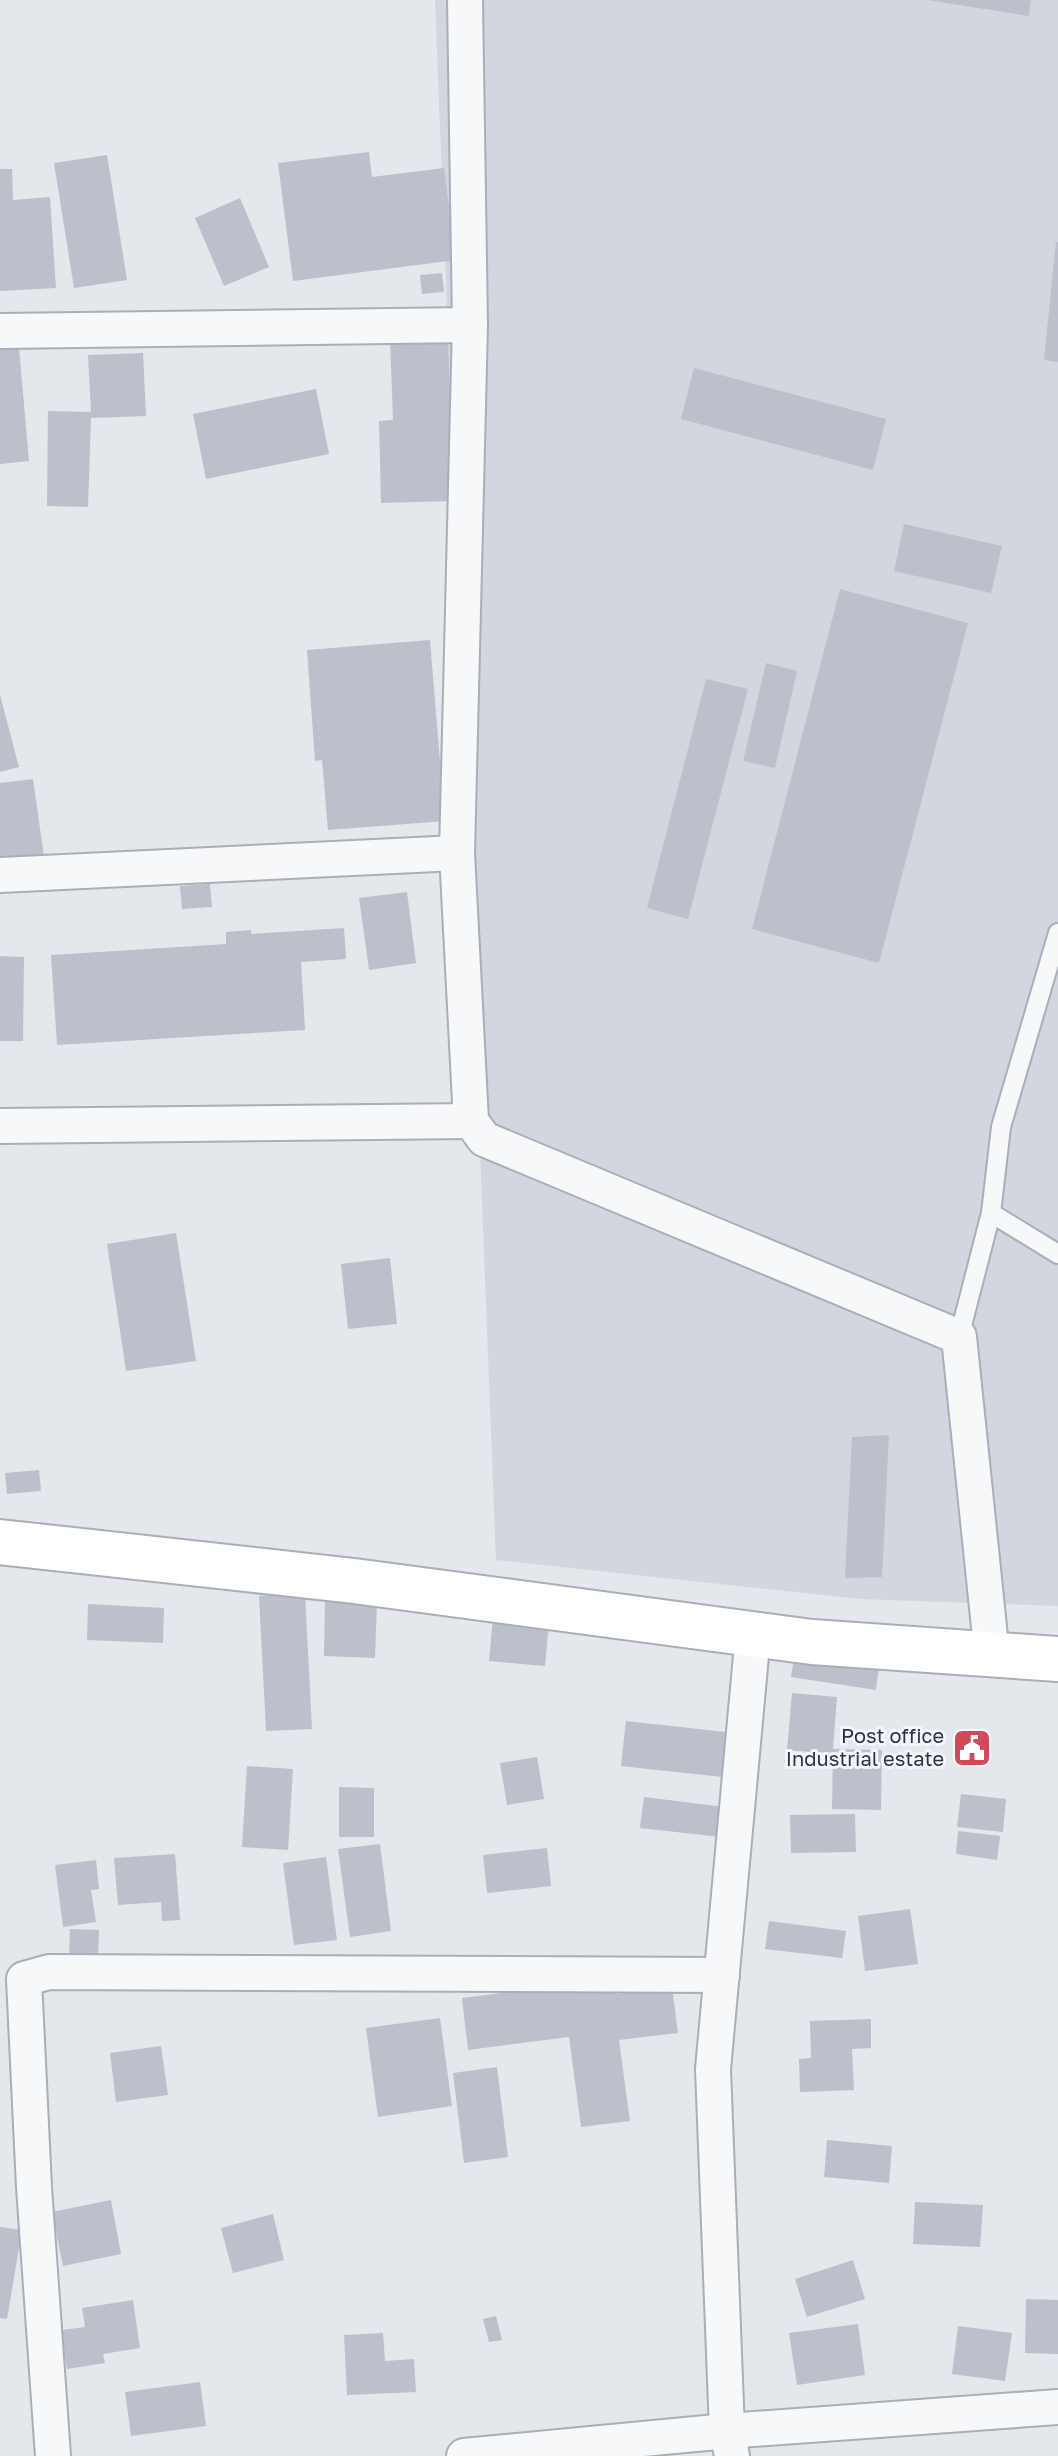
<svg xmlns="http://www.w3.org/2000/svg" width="1058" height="2456" font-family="'Golos Text',sans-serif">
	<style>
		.built { fill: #d2d6de }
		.building { fill: #bbc0ca }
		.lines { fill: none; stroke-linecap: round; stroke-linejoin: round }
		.lane-casing { stroke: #a9aeb7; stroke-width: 22 }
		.street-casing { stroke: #a9aeb7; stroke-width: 38 }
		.secondary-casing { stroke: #a9aeb7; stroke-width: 48 }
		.lane { stroke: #f7f8fa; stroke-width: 18 }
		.street { stroke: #f7f8fa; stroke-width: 34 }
		.secondary { stroke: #fff; stroke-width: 44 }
		.labels { text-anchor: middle; stroke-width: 6; stroke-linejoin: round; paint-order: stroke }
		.poi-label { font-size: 20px; fill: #2b3445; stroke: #f4f6f9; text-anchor: end }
	</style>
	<rect width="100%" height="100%" fill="#e4e7ec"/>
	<polygon class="built" points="435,0 1058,0 1058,1606 861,1599 496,1560"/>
	<g class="building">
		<polygon points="928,0 1031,0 1029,16"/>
		<polygon points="369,152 372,177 444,168 456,260 293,281 278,163"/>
		<polygon points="107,155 127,280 74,288 54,163"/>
		<polygon points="0,169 12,169 13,200 50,197 56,288 0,291"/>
		<polygon points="240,198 269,267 224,286 195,218"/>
		<polygon points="1056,242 1058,242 1058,362 1044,360"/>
		<polygon points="442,273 444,292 422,294 420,275"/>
		<polygon points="448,336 454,501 381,503 379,421 393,420 390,338"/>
		<polygon points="19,348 29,461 0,464 0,350"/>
		<polygon points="143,353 146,416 91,418 88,507 47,506 48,411 91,412 88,355"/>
		<polygon points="694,368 886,419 873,470 681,419"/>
		<polygon points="316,389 329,454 206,479 193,414"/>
		<polygon points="904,524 1002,546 991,593 894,571"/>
		<polygon points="840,589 968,623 879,963 752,929"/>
		<polygon points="430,640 445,821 328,830 322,760 315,761 307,650"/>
		<polygon points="766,663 797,671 775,768 743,761"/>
		<polygon points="706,679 748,689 688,919 647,908"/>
		<polygon points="0,695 19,767 0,772"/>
		<polygon points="33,779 44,857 0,863 0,783"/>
		<polygon points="210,884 212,907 182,909 180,886"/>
		<polygon points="407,892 416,963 369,970 359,898"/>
		<polygon points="344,928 346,959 301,962 305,1030 57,1045 51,955 226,944 226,932 251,930 251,934"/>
		<polygon points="0,956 24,957 23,1041 0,1041"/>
		<polygon points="176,1233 196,1361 126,1371 107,1244"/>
		<polygon points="390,1258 397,1324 348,1329 341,1264"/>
		<polygon points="889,1435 882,1577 845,1578 852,1437"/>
		<polygon points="39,1470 41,1491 7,1494 5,1473"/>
		<polygon points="305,1594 312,1729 266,1731 259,1596"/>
		<polygon points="325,1600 377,1602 375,1658 324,1656"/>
		<polygon points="88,1604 164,1608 163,1643 87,1640"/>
		<polygon points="494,1605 550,1610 545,1666 489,1661"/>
		<polygon points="796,1645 880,1658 876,1690 791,1677"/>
		<polygon points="792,1693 837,1697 833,1749 882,1750 881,1810 832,1809 833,1754 787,1750"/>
		<polygon points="626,1721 726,1732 722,1777 621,1766"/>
		<polygon points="537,1757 544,1799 507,1805 500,1763"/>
		<polygon points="247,1766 293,1769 288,1850 242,1847"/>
		<polygon points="339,1787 374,1788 374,1837 339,1837"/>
		<polygon points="961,1794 1006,1799 1003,1832 957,1827"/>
		<polygon points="644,1797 725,1807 721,1837 640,1828"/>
		<polygon points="855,1814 856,1852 791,1853 790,1815"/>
		<polygon points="958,1831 1000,1836 997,1860 956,1854"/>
		<polygon points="380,1844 391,1931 350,1937 338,1849"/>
		<polygon points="547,1848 551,1886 487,1893 483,1855"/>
		<polygon points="175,1854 180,1920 162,1921 161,1902 118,1905 114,1858"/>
		<polygon points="326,1857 337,1940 294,1945 283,1863"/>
		<polygon points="96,1860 99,1889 91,1890 96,1922 63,1927 55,1865"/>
		<polygon points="910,1909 918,1964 865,1971 858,1916"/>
		<polygon points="769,1921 846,1931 842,1958 765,1949"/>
		<polygon points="70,1929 99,1930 98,1957 69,1956"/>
		<polygon points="614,1979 616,1994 672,1987 678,2033 619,2040 630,2121 581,2127 569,2037 468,2050 462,1998"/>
		<polygon points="440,2018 452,2106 378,2117 366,2028"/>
		<polygon points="871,2019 871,2048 852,2049 854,2090 800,2092 799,2059 811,2058 810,2021"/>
		<polygon points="161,2046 168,2095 116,2102 110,2053"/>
		<polygon points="497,2067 508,2157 464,2163 453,2073"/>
		<polygon points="827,2140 892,2146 889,2183 824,2177"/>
		<polygon points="111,2200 121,2254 63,2266 52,2212"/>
		<polygon points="915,2202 983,2205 980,2247 913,2244"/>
		<polygon points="273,2214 284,2260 233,2273 221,2228"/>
		<polygon points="0,2227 22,2230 7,2319 0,2318"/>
		<polygon points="853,2260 865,2299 807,2317 795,2279"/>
		<polygon points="1026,2299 1058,2300 1058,2354 1025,2353"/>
		<polygon points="133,2300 140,2348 103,2354 105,2363 67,2369 61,2330 85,2327 82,2308"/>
		<polygon points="496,2316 502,2340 489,2342 483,2319"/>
		<polygon points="858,2324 865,2375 797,2385 789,2333"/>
		<polygon points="958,2326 1012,2333 1005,2381 952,2374"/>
		<polygon points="383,2333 385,2361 414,2359 416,2392 347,2395 344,2335"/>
		<polygon points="200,2382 206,2426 131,2436 125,2392"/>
	</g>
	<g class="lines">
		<defs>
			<g id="lane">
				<polyline points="991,1213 1058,1254"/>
				<polyline points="959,1337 991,1213 1001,1127 1058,933"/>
			</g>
			<g id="street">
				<polyline points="465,0 470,325 457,853 471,1121 484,1139 959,1337 992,1656"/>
				<polyline points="0,331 470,325"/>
				<polyline points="0,875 457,853"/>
				<polyline points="0,1126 471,1121"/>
				<polyline points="53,2456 34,2187 24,1979 49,1972 722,1975"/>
				<polyline points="464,2456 727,2431 1058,2407"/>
				<polyline points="732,2456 727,2431 713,2069 753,1634"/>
			</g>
			<polyline id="secondary" points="0,1542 354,1581 812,1642 1058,1659"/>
		</defs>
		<use href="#lane" class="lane-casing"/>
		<use href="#street" class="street-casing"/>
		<use href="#secondary" class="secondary-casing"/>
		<use href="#lane" class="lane"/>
		<use href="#street" class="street"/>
		<use href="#secondary" class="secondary"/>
	</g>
	<defs>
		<symbol id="civic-square" viewBox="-11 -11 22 22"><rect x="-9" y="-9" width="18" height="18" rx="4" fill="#d1495b" stroke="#f4f6f9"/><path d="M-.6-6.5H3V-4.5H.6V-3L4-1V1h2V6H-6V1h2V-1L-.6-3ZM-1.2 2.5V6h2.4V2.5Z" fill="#fff"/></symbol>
	</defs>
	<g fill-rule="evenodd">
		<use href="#civic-square" x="950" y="1726" width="44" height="44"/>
	</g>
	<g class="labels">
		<g class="poi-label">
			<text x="944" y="1743">Post office<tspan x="944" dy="23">Industrial estate</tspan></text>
		</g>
	</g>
</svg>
